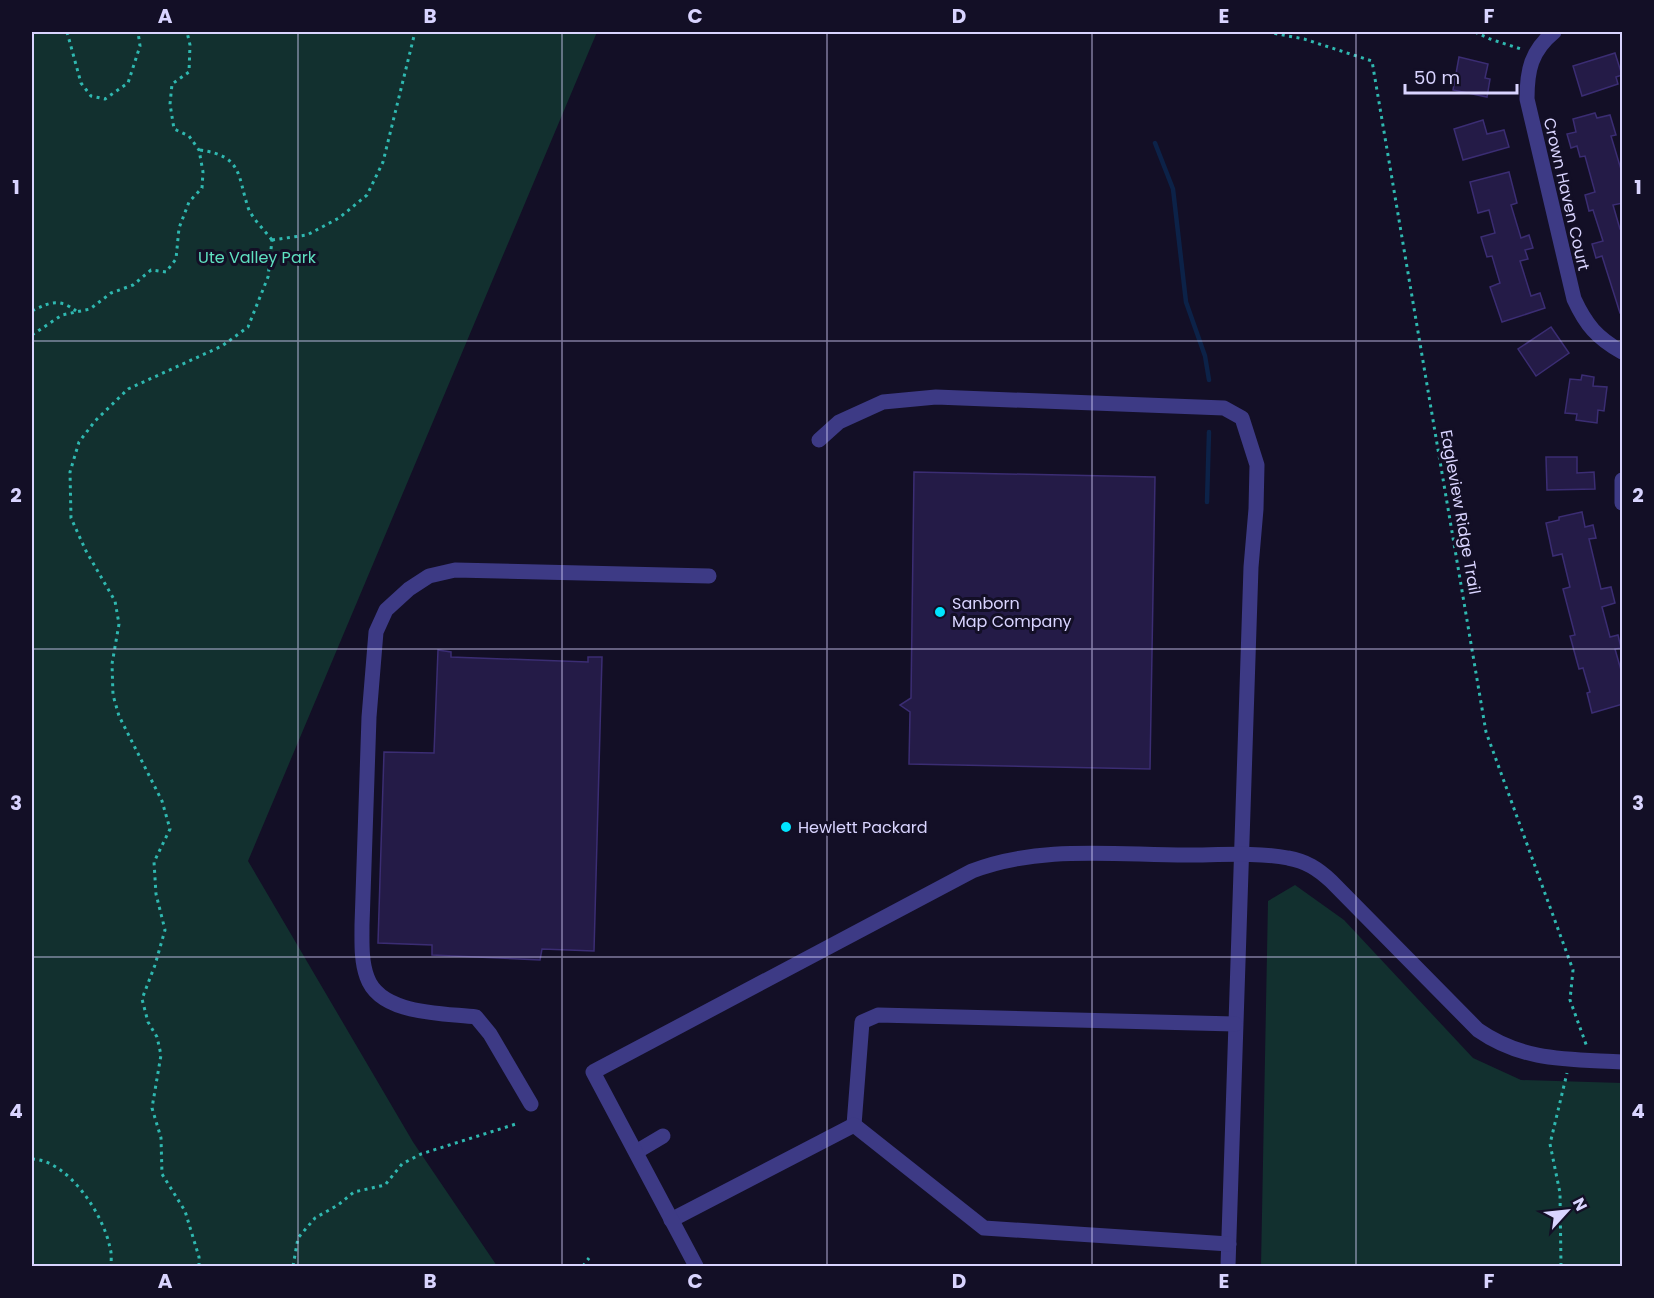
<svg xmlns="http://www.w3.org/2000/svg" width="1654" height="1298" font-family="Poppins,sans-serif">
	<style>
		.green { fill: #12302f }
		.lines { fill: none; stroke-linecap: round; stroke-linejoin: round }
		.stream { stroke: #0c2248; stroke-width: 4.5 }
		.building { fill: #241b47; stroke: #3b2d73; stroke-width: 1.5 }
		.path { stroke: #2fb8b0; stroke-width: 3; stroke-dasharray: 3 4.5; stroke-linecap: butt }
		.minor { stroke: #3d3a85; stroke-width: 15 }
		.grid { fill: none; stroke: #d9d4ff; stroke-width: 1.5; stroke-opacity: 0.55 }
		.poi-dot { fill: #00e5ff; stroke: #130f26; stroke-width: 2 }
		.labels { text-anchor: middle; stroke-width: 6; stroke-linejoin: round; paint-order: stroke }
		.street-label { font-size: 16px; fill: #d9d4ff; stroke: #130f26 }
		.park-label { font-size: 16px; fill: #5fe0c0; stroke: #130f26 }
		.poi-label { font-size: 16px; fill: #d9d4ff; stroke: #130f26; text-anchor: start }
		.neatline { fill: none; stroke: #d9d4ff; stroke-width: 2 }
		.grid-label { font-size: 20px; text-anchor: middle; font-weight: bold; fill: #d9d4ff }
	</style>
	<rect width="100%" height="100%" fill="#130f26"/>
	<g class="green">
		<polygon points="32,32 597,32 248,861 413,1142 497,1266 32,1266"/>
		<polygon points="1295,885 1344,920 1473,1058 1521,1080 1622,1083 1622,1266 1261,1266 1268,901"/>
	</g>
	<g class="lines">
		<g class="stream">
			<polyline points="1155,143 1173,189 1186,302 1205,356 1209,380"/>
			<polyline points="1207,502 1209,432"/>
		</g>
	</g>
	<g class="building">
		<polygon points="1615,53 1622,75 1616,77 1618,84 1582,96 1573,66"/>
		<polygon points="1459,57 1488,64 1485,78 1490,79 1487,97 1453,90"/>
		<polygon points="1595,113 1597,118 1610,115 1616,135 1611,136 1623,176 1623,203 1613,205 1620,229 1623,229 1623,313 1620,313 1602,256 1596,258 1592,244 1603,241 1593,210 1589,211 1585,195 1595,192 1585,156 1580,157 1577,146 1571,148 1567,134 1576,132 1573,119"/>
		<polygon points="1483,120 1487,134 1504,130 1509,147 1463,160 1454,129"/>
		<polygon points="1509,172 1517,203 1511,205 1521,238 1529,235 1533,248 1525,250 1528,259 1520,261 1531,296 1540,293 1545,308 1502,322 1490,287 1500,283 1492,256 1487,257 1481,237 1495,233 1489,210 1478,213 1470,182"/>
		<polygon points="1551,327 1569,353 1536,376 1518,349"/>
		<polygon points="1582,375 1594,377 1593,386 1607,387 1604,411 1598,410 1597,423 1576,420 1577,414 1565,413 1570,379 1581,380"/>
		<polygon points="1546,457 1577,457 1577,473 1594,472 1595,489 1547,490"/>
		<polygon points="914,472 1155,477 1150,769 909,764 910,712 900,705 911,698"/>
		<polygon points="1582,512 1585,527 1593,525 1596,538 1589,539 1601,589 1611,587 1615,603 1602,607 1610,637 1618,635 1621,648 1615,649 1623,677 1623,704 1592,713 1587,693 1590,692 1583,668 1579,669 1570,636 1575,635 1563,589 1570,587 1562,554 1553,556 1546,523 1559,520 1559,517"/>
		<polygon points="438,650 451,652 451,657 588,662 588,657 602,657 594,951 542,949 540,960 432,955 432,945 378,943 384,752 434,753"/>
	</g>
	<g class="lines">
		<g class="path">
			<polyline points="67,32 81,83 91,96 105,99 128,83 140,46 138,32"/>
			<polyline points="1267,32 1304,39 1372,61 1486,732 1573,970 1570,1000 1587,1047"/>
			<polyline points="1475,32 1490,39 1524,50"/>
			<path d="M200,150c44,6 37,27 49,60 5,10 16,21 23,30"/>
			<polyline points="272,240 307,235 339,218 367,195 383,162 415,32"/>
			<path d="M32,311c18,-9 27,-13 44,0"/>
			<polyline points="32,335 62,315 90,309 111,293 133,285 151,270 166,272 176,259 179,228 189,202 202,188 203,172 199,150 189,136 174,129 170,104 172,84 189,72 190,45 187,32"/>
			<path d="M32,1159c36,1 72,56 78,89 2,6 1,13 1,18"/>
			<polyline points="199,1266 199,1257 185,1211 162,1174 161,1138 152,1108 161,1055 157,1037 148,1022 142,999 155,965 165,930 156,894 154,862 170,829 162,801 119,716 113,695 112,664 119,624 115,601 86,551 71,518 70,472 79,442 95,421 128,389 222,346 248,327 268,277 272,240"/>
			<polyline points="293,1266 298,1238 315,1218 338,1205 354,1192 385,1185 402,1164 421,1154 519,1123"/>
			<polyline points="583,1266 589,1258"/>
			<polyline points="1561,1266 1560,1193 1550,1144 1567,1073"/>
		</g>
		<g class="minor">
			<path d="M1554,32c-23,19 -27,38 -27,67l47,200c12,26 23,39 48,53"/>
			<polyline points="819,440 839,422 883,402 936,397 1224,408 1242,418 1257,465 1256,509 1251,567 1228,1266"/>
			<polyline points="1622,480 1622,503"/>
			<path d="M531,1104l-41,-70 -14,-17c-33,-4 -96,-2 -109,-40 -6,-16 -5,-35 -5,-52l7,-208 7,-85 10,-22 23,-21 20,-13 26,-6 254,6"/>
			<polyline points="854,1125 862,1022 878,1015 1235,1024"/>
			<polyline points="636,1152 663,1136"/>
			<polyline points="671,1220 854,1125 984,1228 1229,1244"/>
			<path d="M696,1266l-103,-194 379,-201c67,-26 143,-16 214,-16 31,0 72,-3 102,3 18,3 30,11 43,23l147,149c46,32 91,29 144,32"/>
		</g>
	</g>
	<path class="grid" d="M298,32v1234M562,32v1234M827,32v1234M1092,32v1234M1356,32v1234M32,341h1590M32,649h1590M32,957h1590"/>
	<g class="poi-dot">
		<circle cx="940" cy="612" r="6"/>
		<circle cx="786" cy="827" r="6"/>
	</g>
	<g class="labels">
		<g class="street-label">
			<text transform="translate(1567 194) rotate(77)" y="6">Crown Haven Court</text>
			<text transform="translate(1461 512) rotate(80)" y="6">Eagleview Ridge Trail</text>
		</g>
		<g class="park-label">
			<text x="257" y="263">Ute Valley Park</text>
		</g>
		<g class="poi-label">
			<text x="952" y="609">Sanborn<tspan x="952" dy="18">Map Company</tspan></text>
			<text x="798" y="833">Hewlett Packard</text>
		</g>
	</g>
	<rect width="1654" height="1298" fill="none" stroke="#130f26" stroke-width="66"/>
	<g transform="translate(1567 1211) rotate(63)" stroke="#130f26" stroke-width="4.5" paint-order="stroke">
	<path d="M0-4.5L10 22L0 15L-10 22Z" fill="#d9d4ff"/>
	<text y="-9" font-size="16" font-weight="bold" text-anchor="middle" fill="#d9d4ff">N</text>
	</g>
	<path d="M1405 84v9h112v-9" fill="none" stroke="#d9d4ff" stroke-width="3"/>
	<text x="1414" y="84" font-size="18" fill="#d9d4ff" stroke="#130f26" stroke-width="4.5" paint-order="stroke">50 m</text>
	<rect x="33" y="33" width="1588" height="1232" class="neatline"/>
	<g class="grid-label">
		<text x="165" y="23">A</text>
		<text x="430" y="23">B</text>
		<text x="695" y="23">C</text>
		<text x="959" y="23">D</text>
		<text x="1224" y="23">E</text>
		<text x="1489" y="23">F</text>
		<text x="16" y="194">1</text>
		<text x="1638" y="194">1</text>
		<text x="16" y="502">2</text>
		<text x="1638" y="502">2</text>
		<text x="16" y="810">3</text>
		<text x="1638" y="810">3</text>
		<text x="16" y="1118">4</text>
		<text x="1638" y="1118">4</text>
		<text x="165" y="1288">A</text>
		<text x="430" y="1288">B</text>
		<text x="695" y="1288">C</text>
		<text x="959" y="1288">D</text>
		<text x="1224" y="1288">E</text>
		<text x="1489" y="1288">F</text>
	</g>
</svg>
